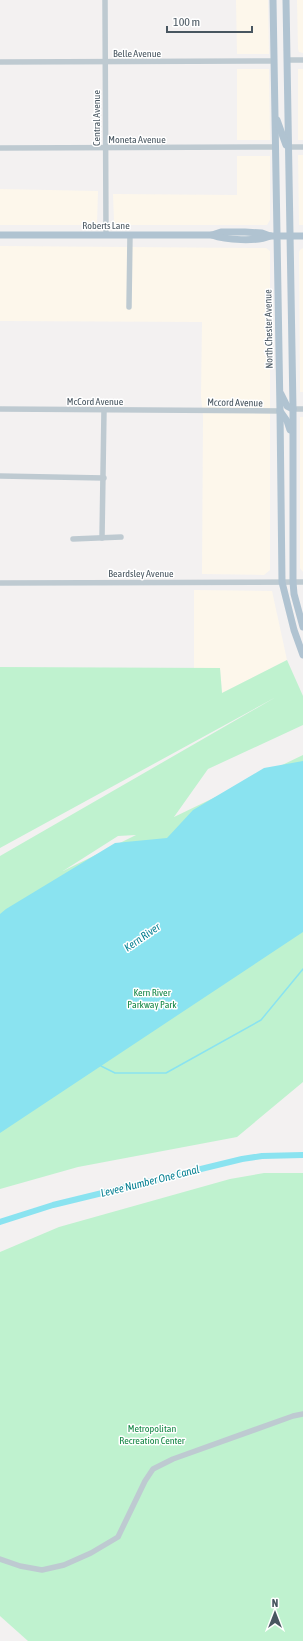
<svg xmlns="http://www.w3.org/2000/svg" width="303" height="1641" font-family="'Asap Condensed',sans-serif">
	<style>
		.commercial { fill: #fdf7eb }
		.green { fill: #bff2cf; fill-rule: evenodd }
		.water { fill: #8ae3f0 }
		.lines { fill: none; stroke-linecap: round; stroke-linejoin: round }
		.stream { stroke: #8ae3f0; stroke-width: 1.5 }
		.canal { stroke: #8ae3f0; stroke-width: 6 }
		.minor { stroke: #becad1; stroke-width: 5.5 }
		.major { stroke: #b0c3d1; stroke-width: 7 }
		.labels { text-anchor: middle; stroke-width: 3; stroke-linejoin: round; paint-order: stroke }
		.street-label { font-size: 10px; fill: #485660; stroke: #fff }
		.park-label { font-size: 10px; fill: #138644; stroke: #fff }
		.water-label { font-size: 11px; font-style: italic; fill: #088193; stroke: #fff }
	</style>
	<rect width="100%" height="100%" fill="#f3f1f1"/>
	<g class="commercial">
		<polygon points="236,0 268,0 269,54 237,54"/>
		<polygon points="297,0 303,0 303,53 299,52 298,49"/>
		<polygon points="237,69 269,69 270,140 237,140"/>
		<rect x="298" y="69" width="5" height="71"/>
		<polygon points="298,155 303,155 303,225 299,225"/>
		<polygon points="237,156 270,156 270,220 267,225 118,225 114,222 113,194 237,195"/>
		<polygon points="0,189 98,191 97,223 95,225 0,225"/>
		<polygon points="0,246 266,248 270,251 270,570 264,575 202,574 203,416 201,397 202,322 0,321"/>
		<polygon points="303,248 303,392 300,392 299,252 300,250"/>
		<polygon points="300,417 303,417 303,572 300,568"/>
		<polygon points="194,590 272,591 287,660 222,693 220,668 194,668"/>
	</g>
	<g class="green">
		<path d="M287,660l16,36v29l-95,44 -34,48 129,-62v327l-66,55 -159,30 -78,22v-333l276,-159 -276,151v-181l220,1 2,25zM136,835l-73,36 55,-35z"/>
		<polygon points="264,1173 303,1173 303,1641 28,1641 0,1616 0,1252 59,1227 230,1179"/>
	</g>
	<polygon class="water" points="303,761 303,932 0,1133 0,914 6,909 115,843 167,838 193,810 264,768"/>
	<g class="lines">
		<polyline class="stream" points="101,1066 115,1073 166,1073 261,1020 303,969"/>
		<polyline class="canal" points="0,1222 53,1205 242,1159 262,1156 303,1155"/>
		<g class="minor">
			<polyline points="105,0 106,235"/>
			<polyline points="287,60 303,60"/>
			<polyline points="0,62 274,61"/>
			<polyline points="288,147 303,147"/>
			<polyline points="0,148 275,147"/>
			<polyline points="129,307 130,235"/>
			<polyline points="0,409 280,411"/>
			<polyline points="293,409 303,409"/>
			<polyline points="0,476 104,478"/>
			<polyline points="102,538 104,410"/>
			<polyline points="73,539 121,537"/>
			<polyline points="0,583 303,582"/>
			<polyline points="0,1559 20,1566 42,1570 64,1565 91,1553 118,1537 145,1481 153,1469 173,1459 293,1416 303,1414"/>
		</g>
		<g class="major">
			<polyline points="273,0 280,411 282,582 294,630 303,655"/>
			<polyline points="286,0 293,409 293,582 294,594 303,627"/>
			<polyline points="277,120 286,145"/>
			<polyline points="0,235 212,235 221,232 245,232 262,233 270,236 303,236"/>
			<path d="M212,235c14,5 44,7 58,1"/>
			<polyline points="281,394 287,406 293,409"/>
			<polyline points="280,411 287,421 290,430"/>
		</g>
	</g>
	<g class="labels">
		<g class="street-label">
			<text x="137" y="57">Belle Avenue</text>
			<text transform="translate(96 118) rotate(-90)" y="4">Central Avenue</text>
			<text x="137" y="143">Moneta Avenue</text>
			<text x="106" y="229">Roberts Lane</text>
			<text transform="translate(268 329) rotate(-91)" y="4">North Chester Avenue</text>
			<text x="95" y="405">McCord Avenue</text>
			<text transform="translate(235 402) rotate(1)" y="4">Mccord Avenue</text>
			<text x="141" y="577">Beardsley Avenue</text>
		</g>
		<g class="park-label">
			<text x="152" y="996">Kern River<tspan x="152" dy="12">Parkway Park</tspan></text>
			<text x="152" y="1432">Metropolitan<tspan x="152" dy="12">Recreation Center</tspan></text>
		</g>
		<g class="water-label">
			<text transform="translate(142 937) rotate(-35)" y="4">Kern River</text>
			<text transform="translate(150 1181) rotate(-14)" y="4">Levee Number One Canal</text>
		</g>
	</g>
	<g transform="translate(275 1613)" stroke="#ffffff" stroke-width="3" paint-order="stroke">
	<path d="M0-3L7 15L0 10L-7 15Z" fill="#485660"/>
	<text y="-6" font-size="11" font-weight="bold" text-anchor="middle" fill="#485660">N</text>
	</g>
	<path d="M167 26v6h85v-6" fill="none" stroke="#485660" stroke-width="2"/>
	<text x="173" y="26" font-size="12" fill="#485660" stroke="#ffffff" stroke-width="3" paint-order="stroke">100 m</text>
</svg>
